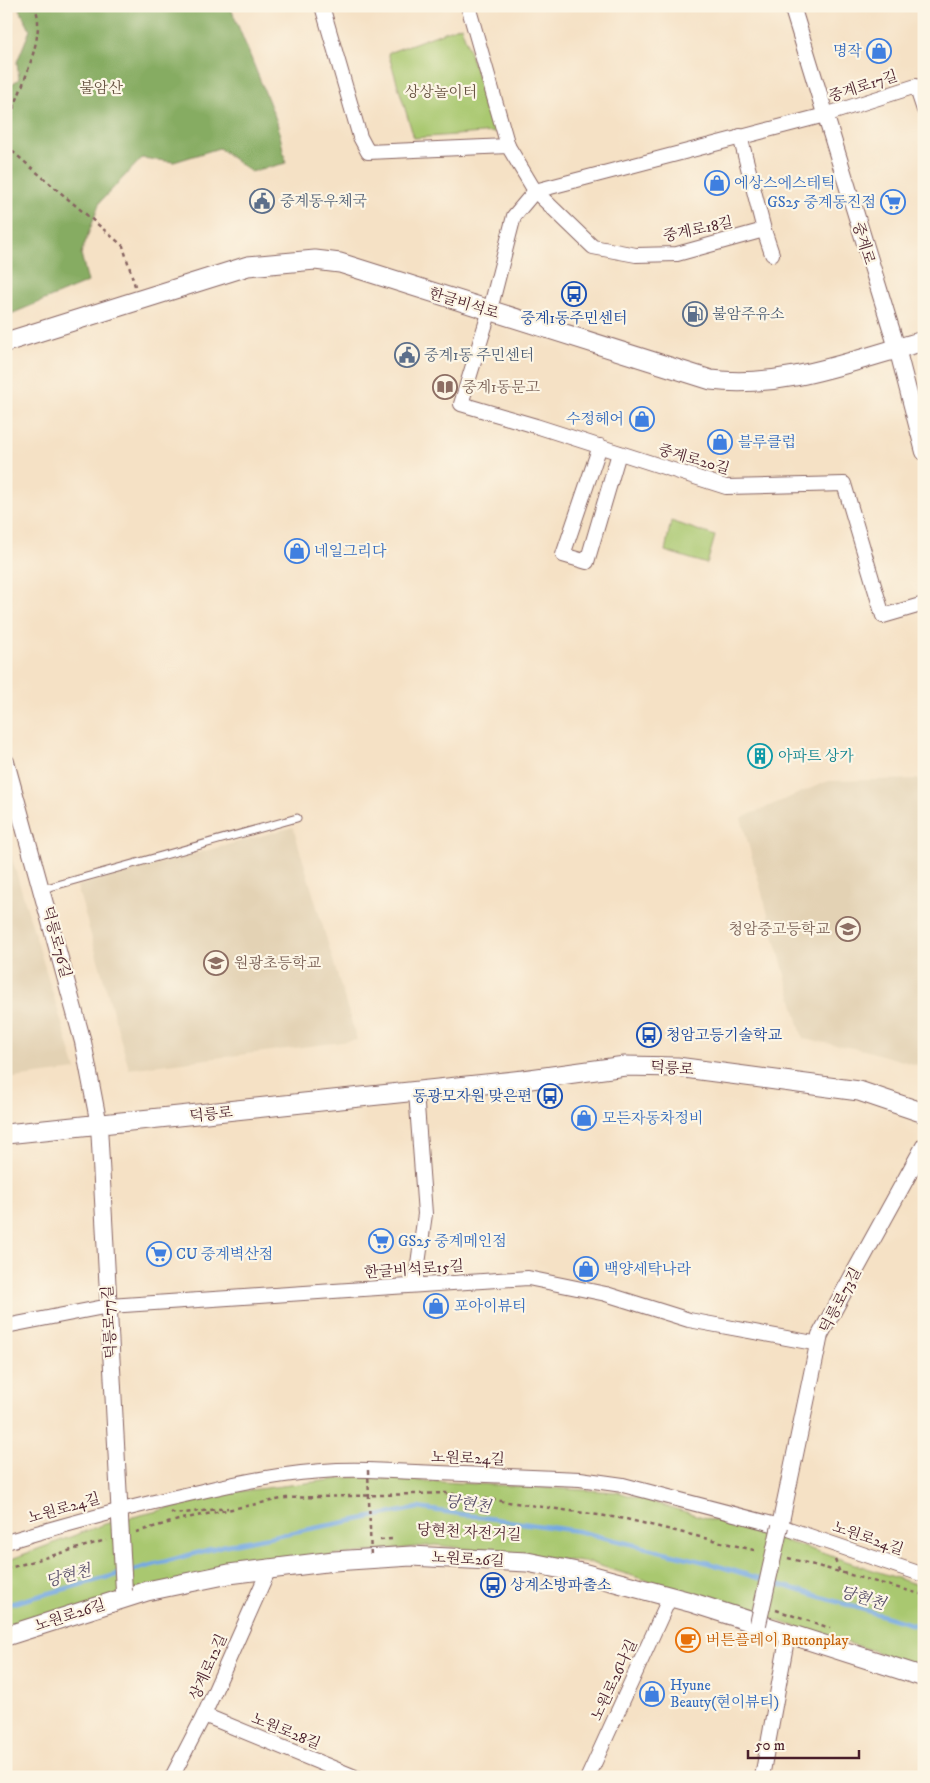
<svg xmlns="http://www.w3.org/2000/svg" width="930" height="1783" font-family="'IM FELL DW Pica','Noto Serif KR',serif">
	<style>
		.built { fill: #e3d2b4 }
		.green { fill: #a9c870; stroke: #7a744e }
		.forest { fill: #86ac62; stroke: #686646 }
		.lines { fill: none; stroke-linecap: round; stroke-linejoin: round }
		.stream { stroke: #75a9e2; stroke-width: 4.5 }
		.service-casing { stroke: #866361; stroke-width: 9 }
		.minor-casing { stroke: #866361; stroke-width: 16 }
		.tertiary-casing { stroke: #866361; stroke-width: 18 }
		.secondary-casing { stroke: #866361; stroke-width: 21 }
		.path { stroke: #866361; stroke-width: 2.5; stroke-dasharray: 4 4; stroke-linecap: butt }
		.service { stroke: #fff; stroke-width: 7 }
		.minor { stroke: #fff; stroke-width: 14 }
		.tertiary { stroke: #fff; stroke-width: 16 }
		.secondary { stroke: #fff; stroke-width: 19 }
		.tertiary-bridge-casing { stroke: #866361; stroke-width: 18; stroke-linecap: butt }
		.path-bridge { stroke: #866361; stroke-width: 2.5; stroke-dasharray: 4 4; stroke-linecap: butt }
		.tertiary-bridge { stroke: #fff; stroke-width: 16 }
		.labels { text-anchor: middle; stroke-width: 4.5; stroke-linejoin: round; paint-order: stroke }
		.shop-label { font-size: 15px; fill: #366cbe; stroke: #fcf5e5; text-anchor: start }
		.street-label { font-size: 15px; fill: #4a1f2b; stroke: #fcf5e5 }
		.park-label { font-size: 15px; fill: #665240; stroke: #fcf5e5 }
		.service-label { font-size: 15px; fill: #4e5e75; stroke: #fcf5e5; text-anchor: start }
		.transit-label { font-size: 15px; fill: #164399; stroke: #fcf5e5; text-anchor: start }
		.education-label { font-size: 15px; fill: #785e54; stroke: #fcf5e5; text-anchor: start }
		.culture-label { font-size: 15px; fill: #0d838f; stroke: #fcf5e5; text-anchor: start }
		.food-label { font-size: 15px; fill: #c56008; stroke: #fcf5e5; text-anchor: start }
		.water-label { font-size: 16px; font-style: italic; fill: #594f6b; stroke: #fcf5e5 }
	</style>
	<rect width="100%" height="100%" fill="#fcf5e5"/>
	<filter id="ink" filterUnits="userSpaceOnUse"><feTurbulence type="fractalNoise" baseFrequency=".02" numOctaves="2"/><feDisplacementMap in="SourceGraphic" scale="10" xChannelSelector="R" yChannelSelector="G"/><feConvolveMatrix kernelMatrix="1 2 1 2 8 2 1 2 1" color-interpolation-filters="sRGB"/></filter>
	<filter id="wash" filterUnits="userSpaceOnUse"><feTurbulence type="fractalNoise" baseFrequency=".0096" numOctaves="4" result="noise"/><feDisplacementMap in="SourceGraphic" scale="20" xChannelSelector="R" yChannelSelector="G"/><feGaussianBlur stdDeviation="1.12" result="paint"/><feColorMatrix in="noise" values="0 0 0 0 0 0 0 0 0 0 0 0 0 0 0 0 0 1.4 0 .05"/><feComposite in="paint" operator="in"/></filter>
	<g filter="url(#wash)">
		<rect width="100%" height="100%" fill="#f5e1c5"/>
		<g class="built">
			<polygon points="924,779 924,1067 864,1050 803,1039 741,818 828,781"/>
			<polygon points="293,827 357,1040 129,1069 77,886"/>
			<polygon points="6,839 76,1070 6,1079"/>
		</g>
		<g class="green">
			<polygon points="461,26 496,132 414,138 388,53"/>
			<polygon points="671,521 715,536 707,564 665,551"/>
			<polygon points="355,1477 618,1492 798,1545 924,1587 924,1669 871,1650 591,1563 435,1545 261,1563 6,1630 6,1561 105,1524 234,1492"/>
		</g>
		<polygon class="forest" points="18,6 230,6 277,122 286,163 251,172 219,148 174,162 142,158 100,202 81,254 88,282 6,316 6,88 19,79 17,62 30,30"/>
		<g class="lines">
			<polyline class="stream" points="6,1605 222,1546 418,1508 577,1531 705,1562 924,1628"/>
		</g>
	</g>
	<g filter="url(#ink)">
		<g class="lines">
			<defs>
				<polyline id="service" points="43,889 297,818"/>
				<g id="minor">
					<polyline points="322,6 360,137 368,152 508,146 535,191 593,247 636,255 677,254 764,230 740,136"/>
					<polyline points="468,6 508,146"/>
					<polyline points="924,110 916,86 825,115 535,191 514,216 490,310 461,404 536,426 726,487 844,484 883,616 924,604"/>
					<polyline points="764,230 772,254"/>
					<polyline points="600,446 563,555 587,562 619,453"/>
					<polyline points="415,1285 425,1214 416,1092"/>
					<polyline points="6,1326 109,1306 528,1278 606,1294 689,1320 819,1344"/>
					<path d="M6,1542c64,-19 127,-36 192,-50 56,-13 112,-24 170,-22l212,9 43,6 157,41 144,49"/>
					<polyline points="204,1715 355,1777"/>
					<polyline points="172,1777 204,1715 269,1569"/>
					<polyline points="588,1777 670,1597"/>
					<polyline points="762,1777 788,1634"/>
				</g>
				<g id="tertiary">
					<polyline points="792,6 897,348 924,452"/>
					<polyline points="6,762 83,1042 99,1125 120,1519"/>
					<polyline points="780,1526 820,1335 924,1146"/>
				</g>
				<g id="secondary">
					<path d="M6,342l242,-76 67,-6 25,3 371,117c74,9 142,-20 213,-39"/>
					<polyline points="6,1134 523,1080 625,1066 677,1067 859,1091 924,1113"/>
					<polyline points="6,1636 147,1591 229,1574 334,1561 411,1556 527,1562 582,1573 690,1602 924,1677"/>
				</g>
			</defs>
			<use href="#service" class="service-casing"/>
			<use href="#minor" class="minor-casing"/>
			<use href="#tertiary" class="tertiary-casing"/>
			<use href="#secondary" class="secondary-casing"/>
			<g class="path">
				<path d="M6,131c8,-31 44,-98 28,-125"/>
				<polyline points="6,146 123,246 135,286"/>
				<polyline points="171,1512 175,1514 228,1508"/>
				<polyline points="136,1532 182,1519 286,1498 446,1493 626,1519 758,1551"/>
				<polyline points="380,1540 392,1539"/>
				<polyline points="788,1558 924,1595"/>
				<polyline points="835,1560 840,1573"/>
				<polyline points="6,1569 106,1540"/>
				<polyline points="776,1610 830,1628"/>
			</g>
			<use href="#service" class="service"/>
			<use href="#minor" class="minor"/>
			<use href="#tertiary" class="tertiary"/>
			<use href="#secondary" class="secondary"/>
			<defs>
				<g id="tertiary-bridge">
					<polyline points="120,1519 124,1591"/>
					<polyline points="758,1624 780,1526"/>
				</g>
			</defs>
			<use href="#tertiary-bridge" class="tertiary-bridge-casing"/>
			<polyline class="path-bridge" points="368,1470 371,1558"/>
			<use href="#tertiary-bridge" class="tertiary-bridge"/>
		</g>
	</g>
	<defs>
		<symbol id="shop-ring" viewBox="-11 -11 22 22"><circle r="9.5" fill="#fcf5e5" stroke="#3f7fe0" stroke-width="1.5"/><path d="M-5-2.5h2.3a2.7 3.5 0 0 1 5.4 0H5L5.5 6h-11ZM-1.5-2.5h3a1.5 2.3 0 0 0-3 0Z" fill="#3f7fe0"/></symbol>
		<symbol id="civic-ring" viewBox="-11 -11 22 22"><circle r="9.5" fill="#fcf5e5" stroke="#5c6f8a" stroke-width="1.5"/><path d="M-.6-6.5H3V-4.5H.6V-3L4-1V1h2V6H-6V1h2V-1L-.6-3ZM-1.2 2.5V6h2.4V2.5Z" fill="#5c6f8a"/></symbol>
		<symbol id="supermarket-ring" viewBox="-11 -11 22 22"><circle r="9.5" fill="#fcf5e5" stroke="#3f7fe0" stroke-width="1.5"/><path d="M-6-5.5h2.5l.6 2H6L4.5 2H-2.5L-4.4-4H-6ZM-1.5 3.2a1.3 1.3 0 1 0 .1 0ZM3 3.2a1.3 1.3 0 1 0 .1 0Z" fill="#3f7fe0"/></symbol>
		<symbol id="bus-ring" viewBox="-11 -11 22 22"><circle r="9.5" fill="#fcf5e5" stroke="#1a4fb4" stroke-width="1.5"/><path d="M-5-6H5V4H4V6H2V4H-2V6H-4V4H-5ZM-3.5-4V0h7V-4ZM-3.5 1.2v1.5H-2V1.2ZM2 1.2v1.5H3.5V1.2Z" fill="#1a4fb4"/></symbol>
		<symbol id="fuel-ring" viewBox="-11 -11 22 22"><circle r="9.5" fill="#fcf5e5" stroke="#5c6f8a" stroke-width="1.5"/><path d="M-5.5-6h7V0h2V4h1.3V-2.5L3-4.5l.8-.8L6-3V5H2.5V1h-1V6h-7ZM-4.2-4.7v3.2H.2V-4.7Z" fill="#5c6f8a"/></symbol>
		<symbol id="library-ring" viewBox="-11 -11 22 22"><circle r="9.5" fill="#fcf5e5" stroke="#8d6e63" stroke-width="1.5"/><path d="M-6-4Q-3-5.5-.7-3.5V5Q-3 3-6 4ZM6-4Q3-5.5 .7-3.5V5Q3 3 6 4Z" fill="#8d6e63"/></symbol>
		<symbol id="building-ring" viewBox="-11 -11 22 22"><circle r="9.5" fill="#fcf5e5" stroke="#0f9aa8" stroke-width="1.5"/><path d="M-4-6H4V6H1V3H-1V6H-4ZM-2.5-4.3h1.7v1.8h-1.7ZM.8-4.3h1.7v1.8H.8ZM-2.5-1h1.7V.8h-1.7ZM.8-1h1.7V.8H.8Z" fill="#0f9aa8"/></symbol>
		<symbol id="school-ring" viewBox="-11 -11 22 22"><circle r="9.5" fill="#fcf5e5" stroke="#8d6e63" stroke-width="1.5"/><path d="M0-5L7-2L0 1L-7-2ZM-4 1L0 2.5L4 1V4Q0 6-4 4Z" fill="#8d6e63"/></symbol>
		<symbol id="cafe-ring" viewBox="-11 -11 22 22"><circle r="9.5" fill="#fcf5e5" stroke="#e8710a" stroke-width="1.5"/><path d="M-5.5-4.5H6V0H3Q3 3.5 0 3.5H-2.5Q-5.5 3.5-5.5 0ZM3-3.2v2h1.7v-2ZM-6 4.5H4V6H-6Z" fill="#e8710a"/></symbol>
	</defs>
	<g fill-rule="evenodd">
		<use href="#shop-ring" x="865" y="37" width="28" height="28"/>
		<use href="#shop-ring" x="703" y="169" width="28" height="28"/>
		<use href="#civic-ring" x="248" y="187" width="28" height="28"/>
		<use href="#supermarket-ring" x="879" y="188" width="28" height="28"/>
		<use href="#bus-ring" x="560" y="280" width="28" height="28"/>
		<use href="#fuel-ring" x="681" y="300" width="28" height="28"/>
		<use href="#civic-ring" x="393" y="341" width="28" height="28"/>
		<use href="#library-ring" x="431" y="373" width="28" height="28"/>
		<use href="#shop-ring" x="628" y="405" width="28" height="28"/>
		<use href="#shop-ring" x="706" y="428" width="28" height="28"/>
		<use href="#shop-ring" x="283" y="537" width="28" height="28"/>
		<use href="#building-ring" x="746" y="742" width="28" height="28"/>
		<use href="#school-ring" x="834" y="915" width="28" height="28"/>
		<use href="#school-ring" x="202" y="949" width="28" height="28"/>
		<use href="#bus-ring" x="635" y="1021" width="28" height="28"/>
		<use href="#bus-ring" x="536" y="1082" width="28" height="28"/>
		<use href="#shop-ring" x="570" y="1104" width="28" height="28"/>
		<use href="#supermarket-ring" x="367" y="1227" width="28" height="28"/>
		<use href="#supermarket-ring" x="145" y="1240" width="28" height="28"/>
		<use href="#shop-ring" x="572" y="1255" width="28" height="28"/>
		<use href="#shop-ring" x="422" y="1292" width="28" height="28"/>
		<use href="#bus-ring" x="479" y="1571" width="28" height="28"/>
		<use href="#cafe-ring" x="674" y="1626" width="28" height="28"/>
		<use href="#shop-ring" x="638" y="1680" width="28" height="28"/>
	</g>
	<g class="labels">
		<g class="shop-label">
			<text x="862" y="56" text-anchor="end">명작</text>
			<text x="734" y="188">에상스에스테틱</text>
			<text x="876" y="207" text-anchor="end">GS25 중계동진점</text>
			<text x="624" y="424" text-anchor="end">수정헤어</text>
			<text x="738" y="447">블루클럽</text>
			<text x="314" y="556">네일그리다</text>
			<text x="602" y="1123">모든자동차정비</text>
			<text x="398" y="1246">GS25 중계메인점</text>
			<text x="176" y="1259">CU 중계벽산점</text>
			<text x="604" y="1274">백양세탁나라</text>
			<text x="454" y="1311">포아이뷰티</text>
			<text x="670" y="1690">Hyune<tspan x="670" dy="17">Beauty(현이뷰티)</tspan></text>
		</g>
		<g class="street-label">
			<text transform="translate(863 86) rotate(-18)" y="5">중계로17길</text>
			<text transform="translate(698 229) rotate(-12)" y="5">중계로18길</text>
			<text transform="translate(864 243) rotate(73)" y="5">중계로</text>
			<text transform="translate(464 303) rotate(17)" y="5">한글비석로</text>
			<text transform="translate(694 459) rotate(16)" y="5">중계로20길</text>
			<text transform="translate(57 942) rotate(75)" y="5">덕릉로76길</text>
			<text transform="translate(672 1068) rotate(4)" y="5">덕릉로</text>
			<text transform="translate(211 1114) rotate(-6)" y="5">덕릉로</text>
			<text transform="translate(414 1269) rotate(-4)" y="5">한글비석로15길</text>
			<text transform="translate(840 1300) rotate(-62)" y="5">덕릉로73길</text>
			<text transform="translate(109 1322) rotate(-93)" y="5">덕릉로77길</text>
			<text transform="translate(468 1458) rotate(2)" y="5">노원로24길</text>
			<text transform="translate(64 1508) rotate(-16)" y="5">노원로24길</text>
			<text transform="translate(469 1532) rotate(3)" y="5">당현천 자전거길</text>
			<text transform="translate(868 1538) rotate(19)" y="5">노원로24길</text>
			<text transform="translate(468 1559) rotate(3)" y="5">노원로26길</text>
			<text transform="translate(70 1615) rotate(-18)" y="5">노원로26길</text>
			<text transform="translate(208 1667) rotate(-66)" y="5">상계로12길</text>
			<text transform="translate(614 1680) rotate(-65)" y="5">노원로26나길</text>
			<text transform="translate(286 1731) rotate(22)" y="5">노원로28길</text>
		</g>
		<g class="park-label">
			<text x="101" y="93">불암산</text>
			<text x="441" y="97">상상놀이터</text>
		</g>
		<g class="service-label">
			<text x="280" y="206">중계동우체국</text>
			<text x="712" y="319">불암주유소</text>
			<text x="424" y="360">중계1동 주민센터</text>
		</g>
		<g class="transit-label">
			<text x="574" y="323" text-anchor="middle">중계1동주민센터</text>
			<text x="666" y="1040">청암고등기술학교</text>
			<text x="532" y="1101" text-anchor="end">동광모자원 맞은편</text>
			<text x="510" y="1590">상계소방파출소</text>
		</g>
		<g class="education-label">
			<text x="462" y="392">중계1동문고</text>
			<text x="830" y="934" text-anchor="end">청암중고등학교</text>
			<text x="234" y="968">원광초등학교</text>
		</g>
		<g class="culture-label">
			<text x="778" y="761">아파트 상가</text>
		</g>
		<g class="food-label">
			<text x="706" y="1645">버튼플레이 Buttonplay</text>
		</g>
		<g class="water-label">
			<text transform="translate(468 1503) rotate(8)" y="6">당현천</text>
			<text transform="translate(68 1575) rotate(-15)" y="6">당현천</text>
			<text transform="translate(863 1597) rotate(17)" y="6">당현천</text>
		</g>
	</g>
	<rect width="930" height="1783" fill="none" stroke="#fcf5e5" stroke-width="25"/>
	<path d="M748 1750v8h111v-8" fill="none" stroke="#4a1f2b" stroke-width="2.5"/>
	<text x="755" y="1750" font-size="15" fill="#4a1f2b" stroke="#fcf5e5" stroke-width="4" paint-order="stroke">50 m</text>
</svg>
